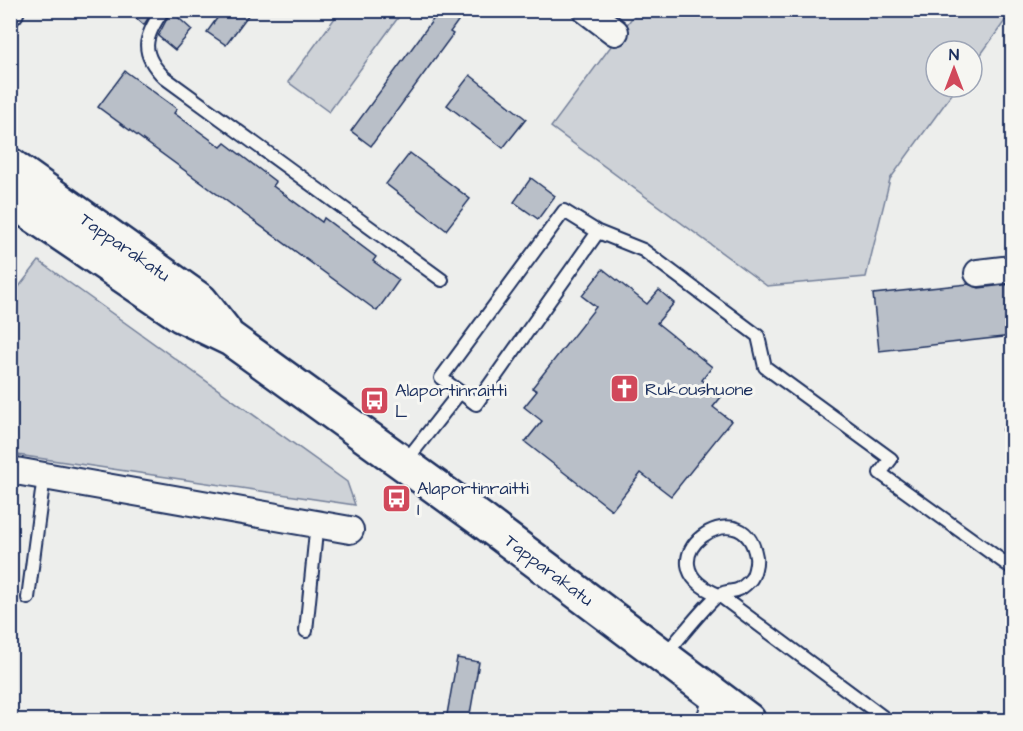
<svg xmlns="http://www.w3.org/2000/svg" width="1023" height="731" font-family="'Architects Daughter',sans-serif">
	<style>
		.green { fill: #ced2d7; stroke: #74809a; stroke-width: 1.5 }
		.building { fill: #b9bfc8; stroke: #1b2f5e; stroke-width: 1.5 }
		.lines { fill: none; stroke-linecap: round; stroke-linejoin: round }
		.lane-casing { stroke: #1b2f5e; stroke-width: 16 }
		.street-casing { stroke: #1b2f5e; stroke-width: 30 }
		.secondary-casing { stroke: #1b2f5e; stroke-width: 38 }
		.lane { stroke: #f6f6f2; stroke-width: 12 }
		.street { stroke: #f6f6f2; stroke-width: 26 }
		.secondary { stroke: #f6f6f2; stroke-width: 33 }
		.labels { text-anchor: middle; stroke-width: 6; stroke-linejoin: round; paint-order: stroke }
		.street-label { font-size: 18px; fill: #1b2f5e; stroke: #f6f6f2 }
		.poi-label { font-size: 18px; fill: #1b2f5e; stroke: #f6f6f2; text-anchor: start }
	</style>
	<rect width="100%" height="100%" fill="#edeeec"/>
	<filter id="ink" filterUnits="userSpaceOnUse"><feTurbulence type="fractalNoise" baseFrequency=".0167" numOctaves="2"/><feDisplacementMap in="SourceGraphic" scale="12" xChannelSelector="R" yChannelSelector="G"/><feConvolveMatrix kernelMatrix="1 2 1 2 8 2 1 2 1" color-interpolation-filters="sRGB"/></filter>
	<g filter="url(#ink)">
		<g class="green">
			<polygon points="340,11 403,11 329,112 288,82"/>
			<polygon points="637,11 1012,11 972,67 972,51 936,51 936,87 957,87 890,179 866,277 767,286 551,127"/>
			<polygon points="39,261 347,482 355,505 11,454 11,297"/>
		</g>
		<g class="building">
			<polygon points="127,10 153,10 144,25"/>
			<polygon points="223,10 252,10 226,45 207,32"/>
			<polygon points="440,10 466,10 450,32 453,34 371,146 351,131"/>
			<polygon points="171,11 192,30 175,50 158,36"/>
			<polygon points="125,71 177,109 174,113 221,147 225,143 276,182 273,186 322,222 324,218 376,257 373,261 399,280 377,311 98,107"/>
			<polygon points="470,75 526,119 503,148 447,105"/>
			<polygon points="410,153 470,199 446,230 386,184"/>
			<polygon points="531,178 555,196 538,219 514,202"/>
			<polygon points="603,269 647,304 659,290 674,303 657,323 712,367 702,380 722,396 713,407 731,421 671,496 641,473 612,510 525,442 542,421 524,407 537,391 532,388 596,307 582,296"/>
			<polygon points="968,284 979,288 1012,284 1012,336 879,351 873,294"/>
			<polygon points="457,658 479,662 469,720 446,720"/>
		</g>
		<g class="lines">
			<defs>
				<g id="lane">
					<path d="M163,10c-19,27 -24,43 2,68l277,202"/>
					<polyline points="598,232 476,404 441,378 564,211 598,232 643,250 758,336 765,367 891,459 880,473 1012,568"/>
					<polyline points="1010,431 1012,430"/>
					<polyline points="405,462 460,392"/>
					<polyline points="28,598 44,476"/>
					<polyline points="306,631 317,522"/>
					<path d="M664,656c10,-11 45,-56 55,-61 14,-8 16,2 32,-16 3,-4 6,-16 5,-22 -12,-72 -120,5 -37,38l168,125"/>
				</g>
				<g id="street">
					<polyline points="586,10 615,32"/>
					<polyline points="10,12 11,10"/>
					<polyline points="978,273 1012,269"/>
					<polyline points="10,470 350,530"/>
					<polyline points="710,720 717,698"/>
				</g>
				<g id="secondary">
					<polyline points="10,165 201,301 224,330"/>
					<polyline points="10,199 181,315 231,339 483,521 748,720"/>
				</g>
			</defs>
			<use href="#lane" class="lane-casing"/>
			<use href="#street" class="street-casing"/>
			<use href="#secondary" class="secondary-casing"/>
			<use href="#lane" class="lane"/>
			<use href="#street" class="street"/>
			<use href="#secondary" class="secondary"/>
		</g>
	</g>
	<defs>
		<symbol id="church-square" viewBox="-11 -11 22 22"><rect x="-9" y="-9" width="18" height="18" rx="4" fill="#d1495b" stroke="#f6f6f2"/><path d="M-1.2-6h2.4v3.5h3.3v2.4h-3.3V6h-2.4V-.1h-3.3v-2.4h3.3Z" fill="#fff"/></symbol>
		<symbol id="bus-square" viewBox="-11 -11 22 22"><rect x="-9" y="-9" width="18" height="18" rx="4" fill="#d1495b" stroke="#f6f6f2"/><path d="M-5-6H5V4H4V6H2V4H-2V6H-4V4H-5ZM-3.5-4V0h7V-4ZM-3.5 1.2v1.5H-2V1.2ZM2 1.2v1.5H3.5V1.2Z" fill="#fff"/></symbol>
	</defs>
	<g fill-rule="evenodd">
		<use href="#church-square" x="608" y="372" width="33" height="33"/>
		<use href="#bus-square" x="358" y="384" width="33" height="33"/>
		<use href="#bus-square" x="380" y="482" width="33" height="33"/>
	</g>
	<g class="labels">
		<g class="street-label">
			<text transform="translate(125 247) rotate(35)" y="6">Tapparakatu</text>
			<text transform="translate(549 570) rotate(37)" y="6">Tapparakatu</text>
		</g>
		<g class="poi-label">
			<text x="645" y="395">Rukoushuone</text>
			<text x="395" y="396">Alaportinraitti<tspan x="395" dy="21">L</tspan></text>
			<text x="417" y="494">Alaportinraitti<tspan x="417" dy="21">I</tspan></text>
		</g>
	</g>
	<rect width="1023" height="731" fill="none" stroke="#f6f6f2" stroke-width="36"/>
	<rect x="18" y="18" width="987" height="695" fill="none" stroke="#1b2f5e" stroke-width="2" filter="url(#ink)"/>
	<g transform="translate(954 69)"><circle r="28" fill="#f6f6f2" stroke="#9ea6b7" stroke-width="1.5"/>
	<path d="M0-4.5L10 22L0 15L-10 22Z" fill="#d1495b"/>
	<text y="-9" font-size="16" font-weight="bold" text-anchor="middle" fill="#1b2f5e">N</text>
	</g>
</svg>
